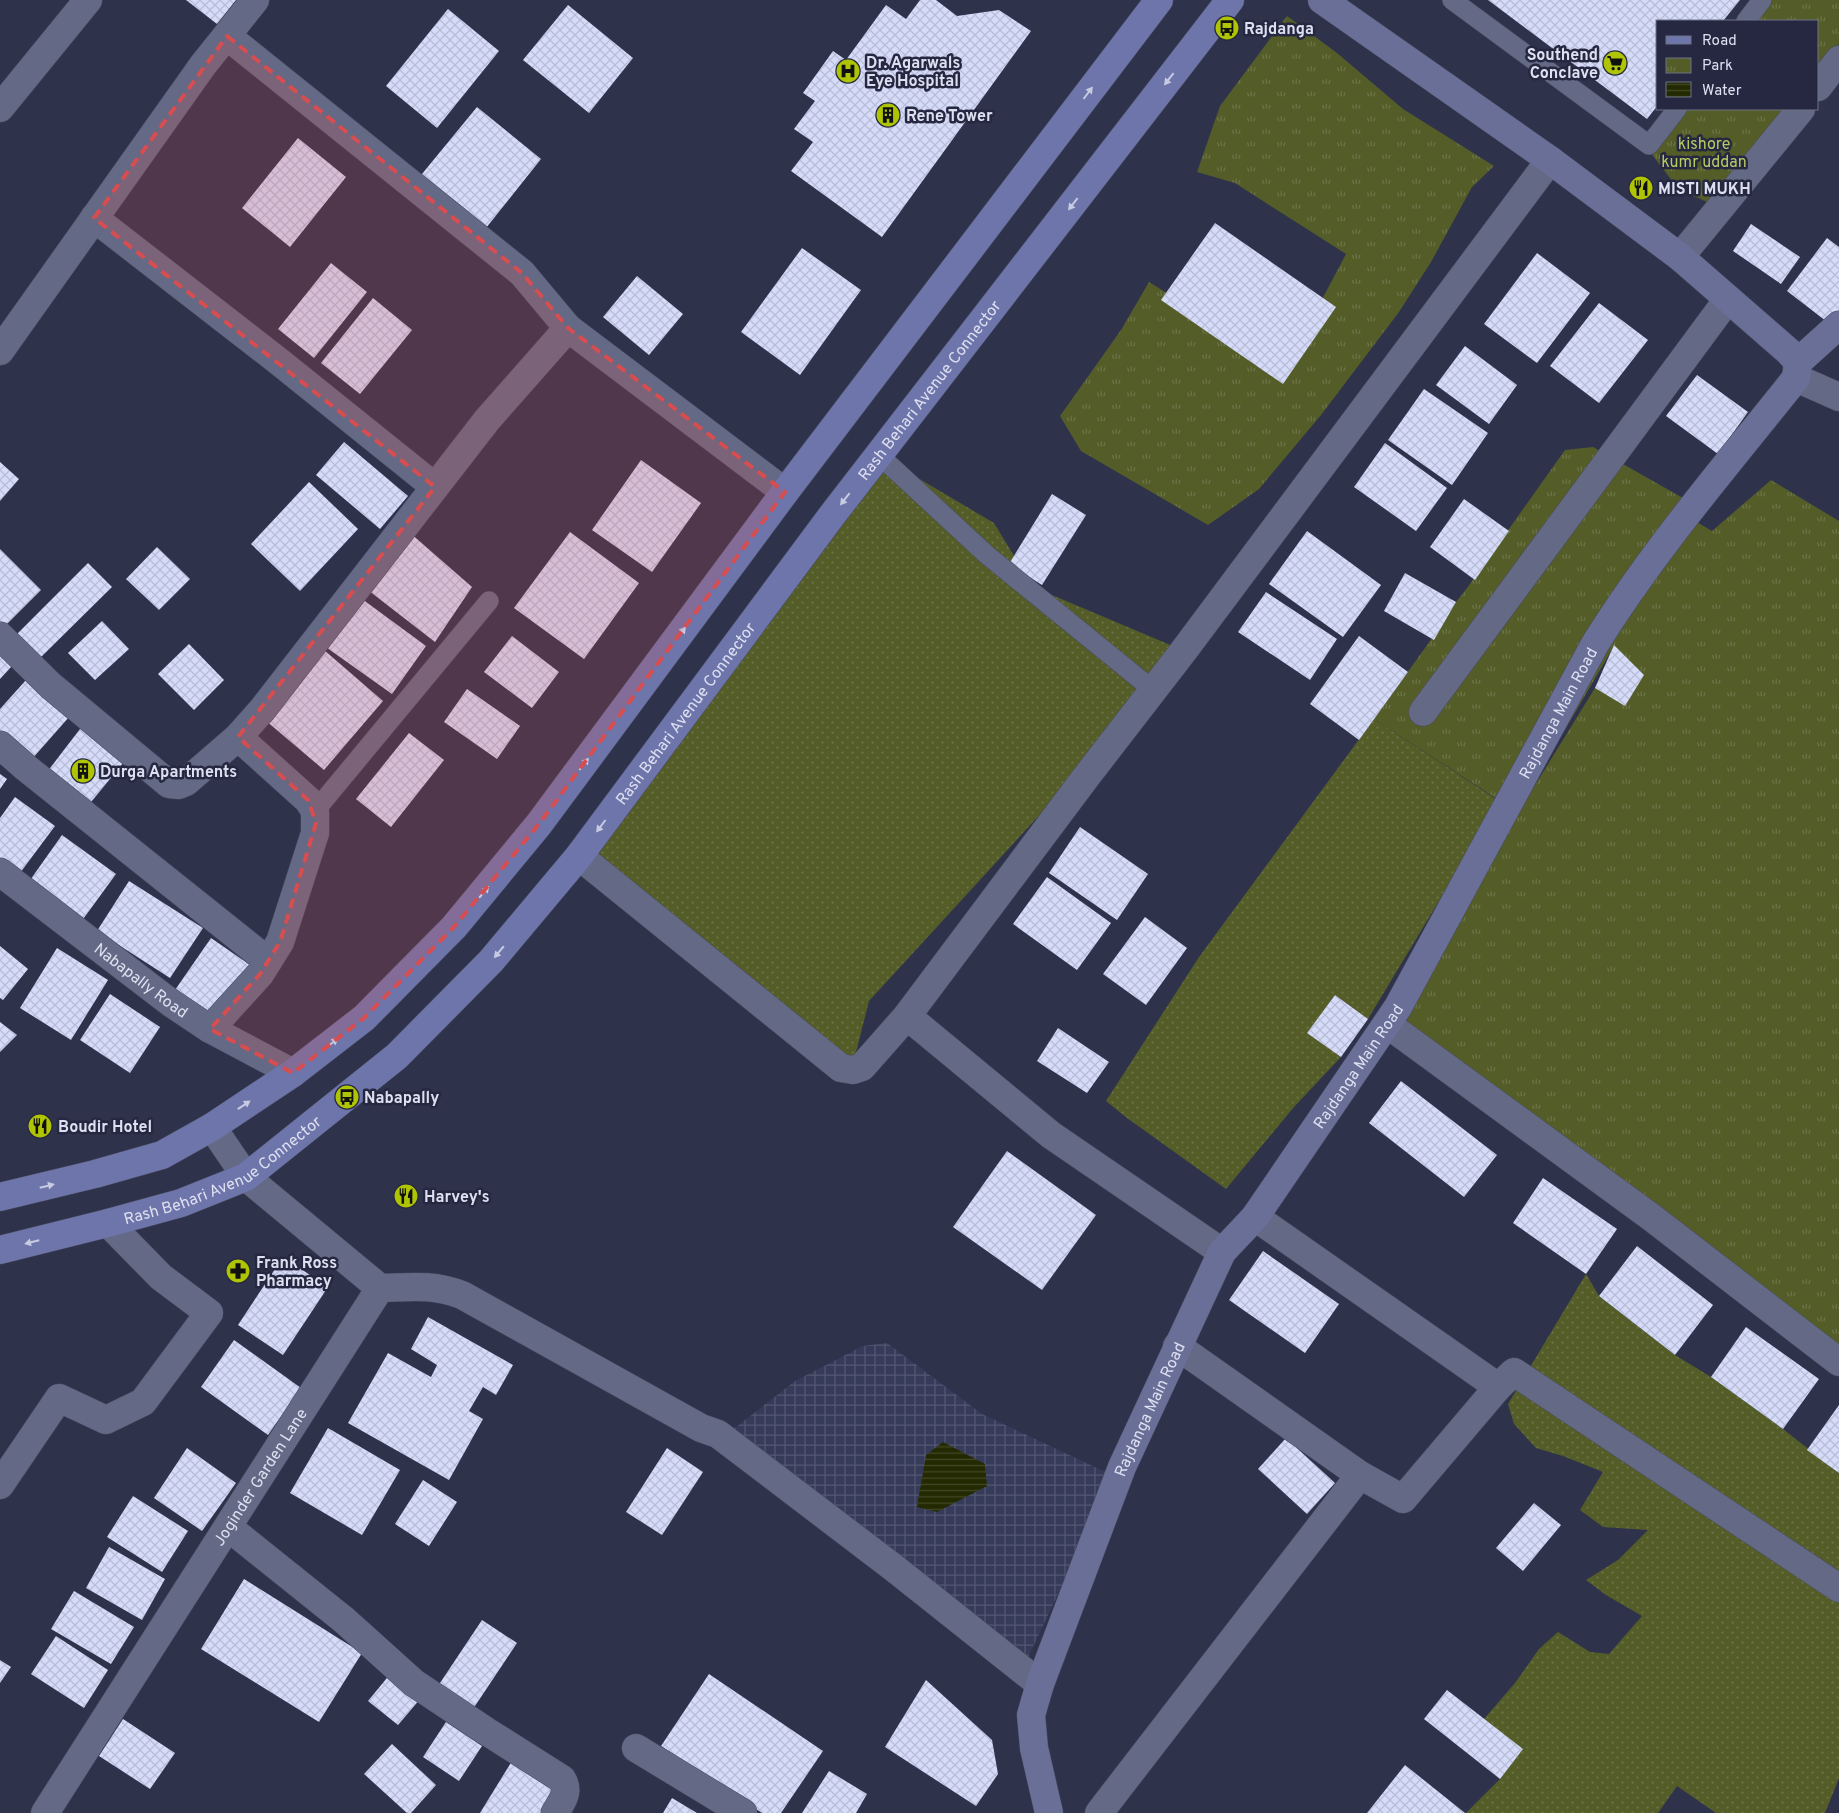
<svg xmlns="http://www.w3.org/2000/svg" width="1839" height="1813" font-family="Overpass,sans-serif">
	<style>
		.industrial { fill: url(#industrial-grid) }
		.grass { fill: url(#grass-dots) }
		.park { fill: url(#park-tufts) }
		.water { fill: url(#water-rules) }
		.building { fill: url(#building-cross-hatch) }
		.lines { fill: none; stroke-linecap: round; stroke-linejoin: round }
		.lane-casing { stroke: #4a4d62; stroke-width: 20 }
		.street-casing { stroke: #4a4d62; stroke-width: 29 }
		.secondary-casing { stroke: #4a4d62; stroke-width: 29 }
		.primary-casing { stroke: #4a4d62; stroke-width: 29 }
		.lane { stroke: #646985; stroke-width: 19 }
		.street { stroke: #646985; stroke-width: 28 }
		.secondary { stroke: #696f97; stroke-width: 28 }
		.primary { stroke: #6e75aa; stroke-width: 28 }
		.oneway { fill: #c7cbe2 }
		.marked { fill: #d74d50; fill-opacity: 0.2; stroke: #d74d50; stroke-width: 4; stroke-dasharray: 10 6; stroke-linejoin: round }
		.labels { text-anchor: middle; stroke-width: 5; stroke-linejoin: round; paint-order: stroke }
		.poi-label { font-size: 16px; font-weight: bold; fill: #dde0f0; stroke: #252840; text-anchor: start }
		.park-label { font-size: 16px; fill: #b8ca62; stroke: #252840 }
		.street-label { font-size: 16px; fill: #dde0f0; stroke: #252840 }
	</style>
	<defs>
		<pattern id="industrial-grid" width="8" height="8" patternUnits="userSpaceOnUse" patternTransform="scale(1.25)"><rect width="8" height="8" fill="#373b5a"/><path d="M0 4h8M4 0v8" fill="none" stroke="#545772"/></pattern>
		<pattern id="grass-dots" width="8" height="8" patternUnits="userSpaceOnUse" patternTransform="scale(1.25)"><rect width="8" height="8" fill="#545d28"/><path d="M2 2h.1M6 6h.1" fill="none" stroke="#6c7448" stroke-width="1.8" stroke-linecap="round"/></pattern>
		<pattern id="park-tufts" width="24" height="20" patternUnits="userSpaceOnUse" patternTransform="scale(1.25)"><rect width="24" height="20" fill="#545d28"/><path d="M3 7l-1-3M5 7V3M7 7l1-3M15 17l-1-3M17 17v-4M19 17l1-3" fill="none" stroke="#6c7448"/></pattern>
		<pattern id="water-rules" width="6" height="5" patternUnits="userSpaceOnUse" patternTransform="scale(1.25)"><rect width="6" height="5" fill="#232900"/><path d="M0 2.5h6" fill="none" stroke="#424826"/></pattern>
		<pattern id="building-cross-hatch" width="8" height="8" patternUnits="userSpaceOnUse" patternTransform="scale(1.25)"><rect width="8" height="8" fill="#d6dbf9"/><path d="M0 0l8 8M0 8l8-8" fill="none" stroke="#b8bdd6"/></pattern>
	</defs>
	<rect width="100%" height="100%" fill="#2f324b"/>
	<polygon class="industrial" points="887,1343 982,1414 1114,1476 1023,1668 717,1442 795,1381 863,1346"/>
	<g class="grass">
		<polygon points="879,455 994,523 1033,587 1175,647 1077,774 869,1001 853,1064 579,856"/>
		<polygon points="1374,719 1499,801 1368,1019 1335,995 1308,1032 1341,1057 1294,1107 1226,1189 1127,1118 1106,1101 1199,957"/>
		<polygon points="1586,1274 1599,1296 1675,1355 1711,1377 1783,1429 1839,1473 1839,1778 1825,1813 1716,1813 1677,1786 1658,1813 1466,1813 1500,1779 1484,1719 1515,1683 1539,1649 1558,1632 1590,1652 1609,1654 1642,1616 1606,1595 1586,1580 1618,1560 1648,1530 1603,1527 1580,1510 1603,1472 1563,1456 1536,1448 1514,1424 1508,1404"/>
	</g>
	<g class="park">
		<polygon points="1762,0 1839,0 1839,44 1818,72 1818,21 1746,21"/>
		<polygon points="1287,16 1337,53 1403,109 1494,166 1472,187 1431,262 1399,312 1321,415 1259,489 1208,525 1081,451 1060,416 1121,330 1149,282 1226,330 1310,322 1346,254 1235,183 1197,172 1220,106"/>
		<polygon points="1681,109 1790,109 1717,206 1679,190 1651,153"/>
		<polygon points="1593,447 1704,510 1695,521 1712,531 1771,480 1839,521 1839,1347 1687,1227 1438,1046 1397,1021 1490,858 1595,688 1614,646 1517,812 1374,719 1445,620 1456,602 1467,588 1565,450"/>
	</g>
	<polygon class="water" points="943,1442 985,1464 987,1486 937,1512 917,1507 926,1455"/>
	<g class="building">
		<polygon points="186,0 236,0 217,24"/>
		<polygon points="920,0 936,0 957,16 999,10 1031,31 882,237 791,171 813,142 794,129 815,101 803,93 833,51 846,60 886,5 906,19"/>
		<polygon points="1488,0 1740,0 1723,21 1658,21 1658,105 1647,119"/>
		<polygon points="568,5 633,58 589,113 523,60"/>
		<polygon points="448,9 499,51 437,128 386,86"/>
		<polygon points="477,107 541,159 482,233 417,180"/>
		<polygon points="298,138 346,177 290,247 242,208"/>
		<polygon points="1215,223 1336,307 1283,384 1161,300"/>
		<polygon points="1751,224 1800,257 1781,284 1733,251"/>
		<polygon points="1827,238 1839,247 1839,323 1835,328 1787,291"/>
		<polygon points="802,248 861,290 800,375 741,332"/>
		<polygon points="1537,253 1590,293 1537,363 1484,324"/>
		<polygon points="331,263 367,292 314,358 278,329"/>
		<polygon points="637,276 683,314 649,355 603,317"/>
		<polygon points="373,298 412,330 360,394 321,363"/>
		<polygon points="1599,303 1648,340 1599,403 1550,366"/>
		<polygon points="1465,346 1517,385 1489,424 1436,385"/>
		<polygon points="1697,375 1748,412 1718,454 1666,416"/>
		<polygon points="1424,389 1488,433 1452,485 1388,440"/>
		<polygon points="344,442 408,496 380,529 316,475"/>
		<polygon points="1385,443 1447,488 1416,531 1354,487"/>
		<polygon points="641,460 701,503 652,572 592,530"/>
		<polygon points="0,462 19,479 0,501"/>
		<polygon points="309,482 358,529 300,591 251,544"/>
		<polygon points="1052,494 1086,515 1042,585 1009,564"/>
		<polygon points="1464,499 1509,531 1475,580 1430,547"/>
		<polygon points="1307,531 1381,585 1343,637 1269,584"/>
		<polygon points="409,532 472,587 435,642 364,587"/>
		<polygon points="570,532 639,583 584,659 514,608"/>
		<polygon points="157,547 190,579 159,610 126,579"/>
		<polygon points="0,549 41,590 0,631"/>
		<polygon points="88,563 112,587 39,659 15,636"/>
		<polygon points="1405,573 1456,602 1434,640 1384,611"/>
		<polygon points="1266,592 1337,639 1310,680 1238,632"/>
		<polygon points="358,596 426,646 392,694 323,645"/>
		<polygon points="102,621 129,649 95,680 68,653"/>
		<polygon points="512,636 559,672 532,708 484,672"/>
		<polygon points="1359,636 1408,672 1359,740 1310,704"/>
		<polygon points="189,644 224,680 194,710 158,674"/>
		<polygon points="1614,645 1644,675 1625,706 1595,688"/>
		<polygon points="324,650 383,701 324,770 265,720"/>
		<polygon points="0,655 12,666 0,679"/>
		<polygon points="26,680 69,717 25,767 0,745 0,709"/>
		<polygon points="467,689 520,726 497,759 444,722"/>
		<polygon points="83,725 124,762 82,813 41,780"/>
		<polygon points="409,733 444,760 391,827 356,799"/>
		<polygon points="0,774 7,779 0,789"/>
		<polygon points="15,797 55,826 17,877 0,865 0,818"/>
		<polygon points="1080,827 1148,874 1117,920 1049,873"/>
		<polygon points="62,835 116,874 81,922 28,883"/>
		<polygon points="1047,877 1111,923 1077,970 1013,924"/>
		<polygon points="129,881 203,928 170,978 97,931"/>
		<polygon points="1145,917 1187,948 1146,1005 1103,974"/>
		<polygon points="211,938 253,967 218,1019 175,990"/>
		<polygon points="0,946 28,969 3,1000 0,998"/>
		<polygon points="57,948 108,980 71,1040 20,1008"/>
		<polygon points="110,994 160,1027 130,1073 80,1040"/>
		<polygon points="1335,995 1368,1019 1341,1057 1307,1033"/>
		<polygon points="0,1022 17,1035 0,1052"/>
		<polygon points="1058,1028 1109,1062 1087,1093 1037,1061"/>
		<polygon points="1401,1081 1497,1155 1464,1197 1369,1123"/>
		<polygon points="1007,1151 1096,1215 1042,1290 953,1227"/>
		<polygon points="1543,1178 1617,1229 1586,1274 1513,1223"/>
		<polygon points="1637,1246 1713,1305 1675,1355 1599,1296"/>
		<polygon points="1263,1251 1339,1304 1305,1353 1229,1300"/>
		<polygon points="283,1257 328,1287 283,1355 238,1325"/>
		<polygon points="428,1317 513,1365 496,1395 483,1387 469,1411 483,1419 449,1480 348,1423 388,1353 431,1377 437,1365 411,1349"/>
		<polygon points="1746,1327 1819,1379 1783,1429 1711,1377"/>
		<polygon points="234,1340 301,1388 268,1435 201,1387"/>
		<polygon points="1839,1405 1839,1473 1807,1450"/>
		<polygon points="328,1428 400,1470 362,1535 290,1493"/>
		<polygon points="1286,1438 1335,1483 1307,1514 1258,1469"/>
		<polygon points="187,1448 236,1483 202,1531 154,1498"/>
		<polygon points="667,1448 703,1472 662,1535 626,1512"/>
		<polygon points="423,1480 457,1502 429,1546 395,1524"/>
		<polygon points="133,1496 188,1531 162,1572 107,1537"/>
		<polygon points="1534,1503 1561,1525 1523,1571 1496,1548"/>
		<polygon points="109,1547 165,1579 142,1620 86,1588"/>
		<polygon points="244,1579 362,1653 319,1722 201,1649"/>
		<polygon points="74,1591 134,1627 111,1664 51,1629"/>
		<polygon points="482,1620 517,1643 469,1715 434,1692"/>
		<polygon points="56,1636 108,1670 84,1708 31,1674"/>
		<polygon points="0,1660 11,1667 0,1683"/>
		<polygon points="391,1673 421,1698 398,1725 368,1701"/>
		<polygon points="709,1674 823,1751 781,1813 762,1813 661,1746"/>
		<polygon points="926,1680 992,1740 998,1774 976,1806 885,1747"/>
		<polygon points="1447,1690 1523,1749 1500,1779 1424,1719"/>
		<polygon points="123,1719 175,1753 150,1789 99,1756"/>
		<polygon points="446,1722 482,1746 459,1781 423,1757"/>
		<polygon points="392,1744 436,1785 411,1813 407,1813 364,1774"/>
		<polygon points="512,1761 561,1791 547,1813 480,1813"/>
		<polygon points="1405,1765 1465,1813 1367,1813"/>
		<polygon points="829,1771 867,1794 856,1813 802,1813"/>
		<polygon points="672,1798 697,1813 663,1813"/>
	</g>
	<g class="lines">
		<defs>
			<g id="lane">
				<polyline points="1452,0 1649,145 1677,109"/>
				<polyline points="1746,21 1762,0"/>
				<polyline points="879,455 987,555 1153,690"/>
				<polyline points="315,811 489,601"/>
			</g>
			<g id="street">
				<polyline points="227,36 522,273 568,328 785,492"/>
				<polyline points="1818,87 1839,60"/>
				<polyline points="0,108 88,0"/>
				<polyline points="94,218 277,360 435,487"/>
				<polyline points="1680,257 1801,109"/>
				<polyline points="0,351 203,65 255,0"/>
				<polyline points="1796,378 1839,397"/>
				<polyline points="0,636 50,685 169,784 179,785 186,782 238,737 262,710 487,420 568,328"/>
				<polyline points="1423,712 1728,299"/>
				<polyline points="0,745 25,767 268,961"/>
				<polyline points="579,856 841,1068 853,1070 862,1067 907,1016 1086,777 1185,649 1550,160"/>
				<path id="s1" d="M0,872l171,131 39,26 83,44"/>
				<polyline points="907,1016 1051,1135 1222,1252"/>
				<polyline points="1387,1024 1651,1217 1839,1362"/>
				<polyline points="210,1029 260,974 280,942 315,833 315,811 308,800 238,737"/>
				<polyline points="1255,1217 1498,1387"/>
				<path d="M380,1288c32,-1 52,-4 82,7l239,133 17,6 176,134 146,116"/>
				<polyline points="1177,1346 1360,1475 1403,1499 1498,1387 1514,1372 1839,1588"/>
				<polyline points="0,1485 59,1398 106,1420 143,1402 209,1313 161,1277 108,1223"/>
				<path d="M228,1527l116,93 70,63 72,48 76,48c8,13 0,22 -7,34"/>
				<polyline points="636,1748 743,1813"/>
				<path id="s2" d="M45,1813l335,-525 -134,-111 -34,-50"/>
				<polyline points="1099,1813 1360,1475"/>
			</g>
			<g id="secondary">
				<polyline points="1322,0 1550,160 1680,257 1788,351 1798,362"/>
				<polyline points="1798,362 1839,325"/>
				<path id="s3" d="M1049,1813l-15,-65 -3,-33 9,-31 82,-217 100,-215 33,-35 143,-210 197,-363c59,-95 132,-179 201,-266l2,-16"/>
			</g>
			<g id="primary">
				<polyline points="0,1197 95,1174 162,1155 212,1127 293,1073 364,1018 454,927 539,824 785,492 1159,0"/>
				<path id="s4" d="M0,1250l108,-27 73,-20 65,-26 151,-121 94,-95 88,-105 254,-342 397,-514"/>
			</g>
		</defs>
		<use href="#lane" class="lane-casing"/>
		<use href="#street" class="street-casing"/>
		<use href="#secondary" class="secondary-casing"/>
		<use href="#primary" class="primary-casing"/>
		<use href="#lane" class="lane"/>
		<use href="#street" class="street"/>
		<use href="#secondary" class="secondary"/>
		<use href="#primary" class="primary"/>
	</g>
	<defs><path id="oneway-solid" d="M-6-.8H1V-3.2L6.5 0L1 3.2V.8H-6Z" transform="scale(1.25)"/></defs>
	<g class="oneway">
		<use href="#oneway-solid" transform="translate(1169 79) rotate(128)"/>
		<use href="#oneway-solid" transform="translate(1088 93) rotate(-53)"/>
		<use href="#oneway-solid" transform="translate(1073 204) rotate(128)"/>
		<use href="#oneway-solid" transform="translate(845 499) rotate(128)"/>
		<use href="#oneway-solid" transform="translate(681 633) rotate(-53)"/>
		<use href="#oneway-solid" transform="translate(584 764) rotate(-53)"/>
		<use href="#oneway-solid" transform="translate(601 826) rotate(127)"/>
		<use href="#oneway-solid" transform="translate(484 892) rotate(-50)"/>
		<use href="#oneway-solid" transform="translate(499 952) rotate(130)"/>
		<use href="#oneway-solid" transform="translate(332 1043) rotate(-37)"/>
		<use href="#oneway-solid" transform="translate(244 1105) rotate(-34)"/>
		<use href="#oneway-solid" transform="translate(47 1186) rotate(-14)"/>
		<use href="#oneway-solid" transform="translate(32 1242) rotate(166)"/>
	</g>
	<path class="marked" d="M227,36l295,237 46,55 217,164 -246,332 -85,103 -90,91 -71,55 -83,-44 50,-55 20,-32 36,-119 -8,-23 -70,-63 197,-250 -341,-269z"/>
	<defs>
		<symbol id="bus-disc" viewBox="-11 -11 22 22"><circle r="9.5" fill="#afc504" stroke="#252840"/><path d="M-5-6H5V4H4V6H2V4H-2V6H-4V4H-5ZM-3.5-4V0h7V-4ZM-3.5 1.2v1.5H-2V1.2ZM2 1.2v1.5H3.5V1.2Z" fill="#111"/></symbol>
		<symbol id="supermarket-disc" viewBox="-11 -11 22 22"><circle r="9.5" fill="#afc504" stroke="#252840"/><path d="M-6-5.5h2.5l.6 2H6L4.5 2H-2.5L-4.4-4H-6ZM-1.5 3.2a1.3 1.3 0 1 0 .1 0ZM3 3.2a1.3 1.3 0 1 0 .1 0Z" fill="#111"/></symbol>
		<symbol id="hospital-disc" viewBox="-11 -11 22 22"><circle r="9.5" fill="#afc504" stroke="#252840"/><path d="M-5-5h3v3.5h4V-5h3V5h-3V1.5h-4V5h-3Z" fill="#111"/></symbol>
		<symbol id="building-disc" viewBox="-11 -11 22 22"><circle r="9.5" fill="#afc504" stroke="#252840"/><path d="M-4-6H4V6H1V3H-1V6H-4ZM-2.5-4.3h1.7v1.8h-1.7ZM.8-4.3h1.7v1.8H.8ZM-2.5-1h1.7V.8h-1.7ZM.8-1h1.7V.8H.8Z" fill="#111"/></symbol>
		<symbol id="restaurant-disc" viewBox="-11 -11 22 22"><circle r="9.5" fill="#afc504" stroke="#252840"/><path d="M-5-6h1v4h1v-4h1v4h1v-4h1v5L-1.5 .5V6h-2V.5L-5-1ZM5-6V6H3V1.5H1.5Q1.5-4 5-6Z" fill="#111"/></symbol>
		<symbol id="pharmacy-disc" viewBox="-11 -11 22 22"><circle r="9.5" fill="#afc504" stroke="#252840"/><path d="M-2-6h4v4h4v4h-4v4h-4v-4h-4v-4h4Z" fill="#111"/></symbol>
	</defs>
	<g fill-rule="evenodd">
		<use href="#bus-disc" x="1213" y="14" width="28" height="28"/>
		<use href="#supermarket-disc" x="1601" y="49" width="28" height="28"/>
		<use href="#hospital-disc" x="834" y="57" width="28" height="28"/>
		<use href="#building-disc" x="874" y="101" width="28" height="28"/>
		<use href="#restaurant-disc" x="1627" y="174" width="28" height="28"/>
		<use href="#building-disc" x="69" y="757" width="28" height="28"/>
		<use href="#bus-disc" x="333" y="1083" width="28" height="28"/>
		<use href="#restaurant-disc" x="26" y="1112" width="28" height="28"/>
		<use href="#restaurant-disc" x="392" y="1182" width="28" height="28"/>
		<use href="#pharmacy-disc" x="224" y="1257" width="28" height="28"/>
	</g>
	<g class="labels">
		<g class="poi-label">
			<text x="1244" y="34">Rajdanga</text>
			<text x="1598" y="60" text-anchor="end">Southend<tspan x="1598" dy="18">Conclave</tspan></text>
			<text x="866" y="68">Dr. Agarwals<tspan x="866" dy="18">Eye Hospital</tspan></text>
			<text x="906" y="121">Rene Tower</text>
			<text x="1658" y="194">MISTI MUKH</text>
			<text x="100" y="777">Durga Apartments</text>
			<text x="364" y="1103">Nabapally</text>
			<text x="58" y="1132">Boudir Hotel</text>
			<text x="424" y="1202">Harvey's</text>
			<text x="256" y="1268">Frank Ross<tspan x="256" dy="18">Pharmacy</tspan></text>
		</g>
		<g class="park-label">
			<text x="1704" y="149">kishore<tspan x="1704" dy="18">kumr uddan</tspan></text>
		</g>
		<g class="street-label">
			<text dy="6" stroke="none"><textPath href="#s4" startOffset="1304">Rash Behari Avenue Connector</textPath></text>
			<text dy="6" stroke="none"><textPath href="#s3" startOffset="1238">Rajdanga Main Road</textPath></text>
			<text dy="6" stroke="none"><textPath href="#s4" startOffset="899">Rash Behari Avenue Connector</textPath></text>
			<text dy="6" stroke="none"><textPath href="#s1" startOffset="178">Nabapally Road</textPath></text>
			<text dy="6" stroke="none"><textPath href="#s3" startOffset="832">Rajdanga Main Road</textPath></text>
			<text dy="6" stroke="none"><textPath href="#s4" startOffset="239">Rash Behari Avenue Connector</textPath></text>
			<text dy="6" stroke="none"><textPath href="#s3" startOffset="428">Rajdanga Main Road</textPath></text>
			<text dy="6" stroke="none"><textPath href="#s2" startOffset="399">Joginder Garden Lane</textPath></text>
		</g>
	</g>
	<rect x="1656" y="20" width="162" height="90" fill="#252840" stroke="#6f7286"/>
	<rect x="1666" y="36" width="25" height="8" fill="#6e75aa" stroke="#6f7286"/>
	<text x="1702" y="45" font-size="15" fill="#dde0f0">Road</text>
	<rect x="1666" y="58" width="25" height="15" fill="url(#park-tufts)" stroke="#6f7286"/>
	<text x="1702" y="70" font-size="15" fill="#dde0f0">Park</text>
	<rect x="1666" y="82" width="25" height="15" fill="url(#water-rules)" stroke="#6f7286"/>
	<text x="1702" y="95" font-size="15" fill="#dde0f0">Water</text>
</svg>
